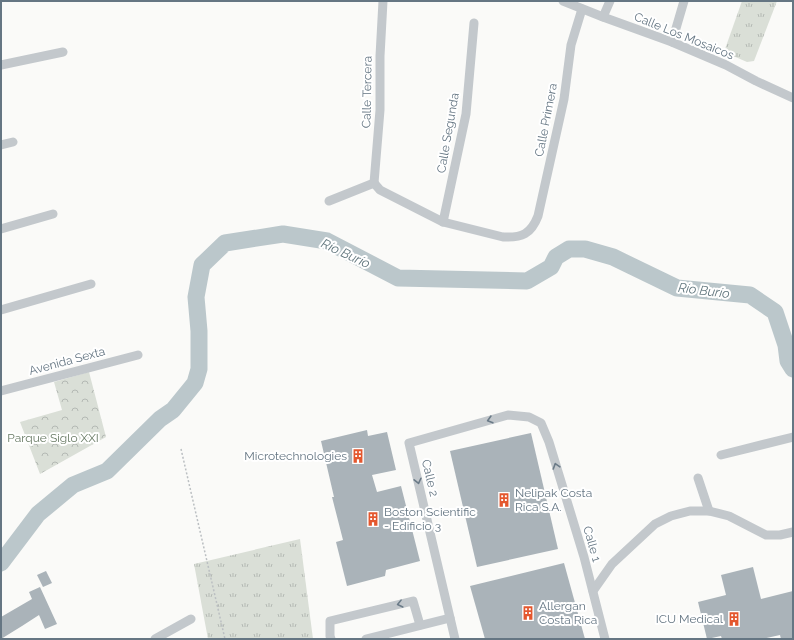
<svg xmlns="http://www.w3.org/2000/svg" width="794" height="640" font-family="Raleway,sans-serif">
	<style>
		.grass { fill: url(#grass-tufts) }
		.park { fill: url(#park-crowns) }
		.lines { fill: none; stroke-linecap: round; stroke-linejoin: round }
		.river { stroke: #bbc7cb; stroke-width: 17 }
		.building { fill: #aab3b9 }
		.path { stroke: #bbbfc2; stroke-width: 1.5; stroke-dasharray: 2 2; stroke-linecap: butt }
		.minor { stroke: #c3c8cc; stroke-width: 9 }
		.oneway { stroke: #6a7a87 }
		.labels { text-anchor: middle; stroke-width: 4; stroke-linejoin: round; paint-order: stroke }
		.street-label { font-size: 12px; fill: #657683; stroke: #fff }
		.park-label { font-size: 12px; fill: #687a64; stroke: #fff }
		.poi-label { font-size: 12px; fill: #657683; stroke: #fff; text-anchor: start }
		.water-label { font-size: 13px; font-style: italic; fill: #60757c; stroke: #fff }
	</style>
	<defs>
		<pattern id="grass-tufts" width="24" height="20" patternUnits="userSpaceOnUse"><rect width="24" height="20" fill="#dadfd7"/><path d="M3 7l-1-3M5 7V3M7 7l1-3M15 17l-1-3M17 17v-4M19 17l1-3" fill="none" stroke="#b4b9b4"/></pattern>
		<pattern id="park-crowns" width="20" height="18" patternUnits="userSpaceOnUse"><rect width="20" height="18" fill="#dadfd7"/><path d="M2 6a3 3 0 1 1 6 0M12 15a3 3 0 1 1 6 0" fill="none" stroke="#b4b9b4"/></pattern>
	</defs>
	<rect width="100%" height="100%" fill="#fafaf8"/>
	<g class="grass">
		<polygon points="742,1 777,1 754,61 747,62 724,52"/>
		<polygon points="300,539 313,639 208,639 194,564"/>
	</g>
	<polygon class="park" points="89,372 106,437 40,474 20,422 62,410 54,382"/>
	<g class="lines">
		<polyline class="river" points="1,563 38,514 73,485 107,471 160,419 173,410 195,383 199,369 199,331 196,297 202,265 225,243 283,234 327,241 398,278 527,281 551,267 556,257 569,249 585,249 613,257 677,288 750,295 775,312 786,345 788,361 793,369"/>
	</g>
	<g class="building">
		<polygon points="367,430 368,436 387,432 396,470 372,475 377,492 401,486 420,561 386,570 385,576 347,586 336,542 343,540 332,497 334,497 321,441"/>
		<polygon points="531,433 558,549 477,567 450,451"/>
		<polygon points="564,563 585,639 485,639 470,586"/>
		<polygon points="753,567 761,599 793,591 793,639 781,639 780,635 762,639 722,639 721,636 707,639 698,602 726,595 721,575"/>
		<polygon points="46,571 52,583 43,587 37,575"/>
		<polygon points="40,587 57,624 45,629 39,615 22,626 1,639 1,617 32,599 29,592"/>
	</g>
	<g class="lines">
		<polyline class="path" points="181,449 225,639"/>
		<g class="minor">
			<polyline points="563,1 603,17 672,42 726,65 756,81 793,98"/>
			<polyline points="603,17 610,1"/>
			<polyline points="672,42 684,1"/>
			<polyline points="1,65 63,52"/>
			<polyline points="1,145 13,142"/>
			<path d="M374,183l6,7 63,32 60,15c19,1 28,-3 35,-21l26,-117 7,-54 11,-36"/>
			<polyline points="374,183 380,110 380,56 383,1"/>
			<polyline points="329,201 374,183"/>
			<polyline points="443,222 466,114 474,23"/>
			<polyline points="1,229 53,214"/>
			<polyline points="1,310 91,284"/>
			<polyline points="1,391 138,355"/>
			<polyline points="721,455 793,437"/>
			<polyline points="698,478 709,511"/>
			<polyline points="593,591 612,564 655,524 671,516 690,511 709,511 729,516 766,535 780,535 793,532"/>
			<polyline points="155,639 191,619"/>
			<polyline points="331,639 330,636 330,621 413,601 420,625"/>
			<polyline points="366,639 450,618"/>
			<polyline points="455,639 409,443 508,415 529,417 541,423 549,442 584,557 605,639"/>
		</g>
	</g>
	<defs><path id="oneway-chevron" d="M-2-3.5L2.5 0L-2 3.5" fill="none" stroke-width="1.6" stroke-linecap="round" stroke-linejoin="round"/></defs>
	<g class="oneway">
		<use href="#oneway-chevron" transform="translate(490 420) rotate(164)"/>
		<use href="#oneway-chevron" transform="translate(556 466) rotate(-107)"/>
		<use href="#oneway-chevron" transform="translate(418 481) rotate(77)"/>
		<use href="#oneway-chevron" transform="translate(400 604) rotate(166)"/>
	</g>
	<defs>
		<symbol id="building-bare" viewBox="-9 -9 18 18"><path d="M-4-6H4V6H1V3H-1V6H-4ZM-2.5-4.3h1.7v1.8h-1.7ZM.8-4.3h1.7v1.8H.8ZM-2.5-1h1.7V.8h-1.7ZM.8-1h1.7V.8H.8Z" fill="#e4572e" stroke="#fff" stroke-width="2.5" paint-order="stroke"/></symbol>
	</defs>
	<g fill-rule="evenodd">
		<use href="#building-bare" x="348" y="446" width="20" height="20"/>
		<use href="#building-bare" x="494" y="490" width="20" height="20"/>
		<use href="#building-bare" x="363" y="509" width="20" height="20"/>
		<use href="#building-bare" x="518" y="603" width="20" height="20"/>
		<use href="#building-bare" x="724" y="609" width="20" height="20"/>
	</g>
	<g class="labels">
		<g class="street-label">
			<text transform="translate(684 36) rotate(22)" y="4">Calle Los Mosaicos</text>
			<text transform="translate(367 92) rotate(-89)" y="4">Calle Tercera</text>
			<text transform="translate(546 120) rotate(-79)" y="4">Calle Primera</text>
			<text transform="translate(448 133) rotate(-80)" y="4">Calle Segunda</text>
			<text transform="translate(67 361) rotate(-15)" y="4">Avenida Sexta</text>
			<text transform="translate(430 478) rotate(77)" y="4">Calle 2</text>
			<text transform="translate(592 544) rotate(74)" y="4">Calle 1</text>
		</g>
		<g class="park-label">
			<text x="53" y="442">Parque Siglo XXI</text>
		</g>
		<g class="poi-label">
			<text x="347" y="460" text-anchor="end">Microtechnologies</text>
			<text x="515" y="497">Nelipak Costa<tspan x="515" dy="14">Rica S.A.</tspan></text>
			<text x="384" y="516">Boston Scientific<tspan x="384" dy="14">- Edificio 3</tspan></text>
			<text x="539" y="610">Allergan<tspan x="539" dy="14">Costa Rica</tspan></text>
			<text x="723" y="623" text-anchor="end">ICU Medical</text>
		</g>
		<g class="water-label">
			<text transform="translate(346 253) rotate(25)" y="5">Río Burío</text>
			<text transform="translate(704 290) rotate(7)" y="5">Río Burío</text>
		</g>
	</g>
	<rect width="794" height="640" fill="none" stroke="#657683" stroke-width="4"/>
</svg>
